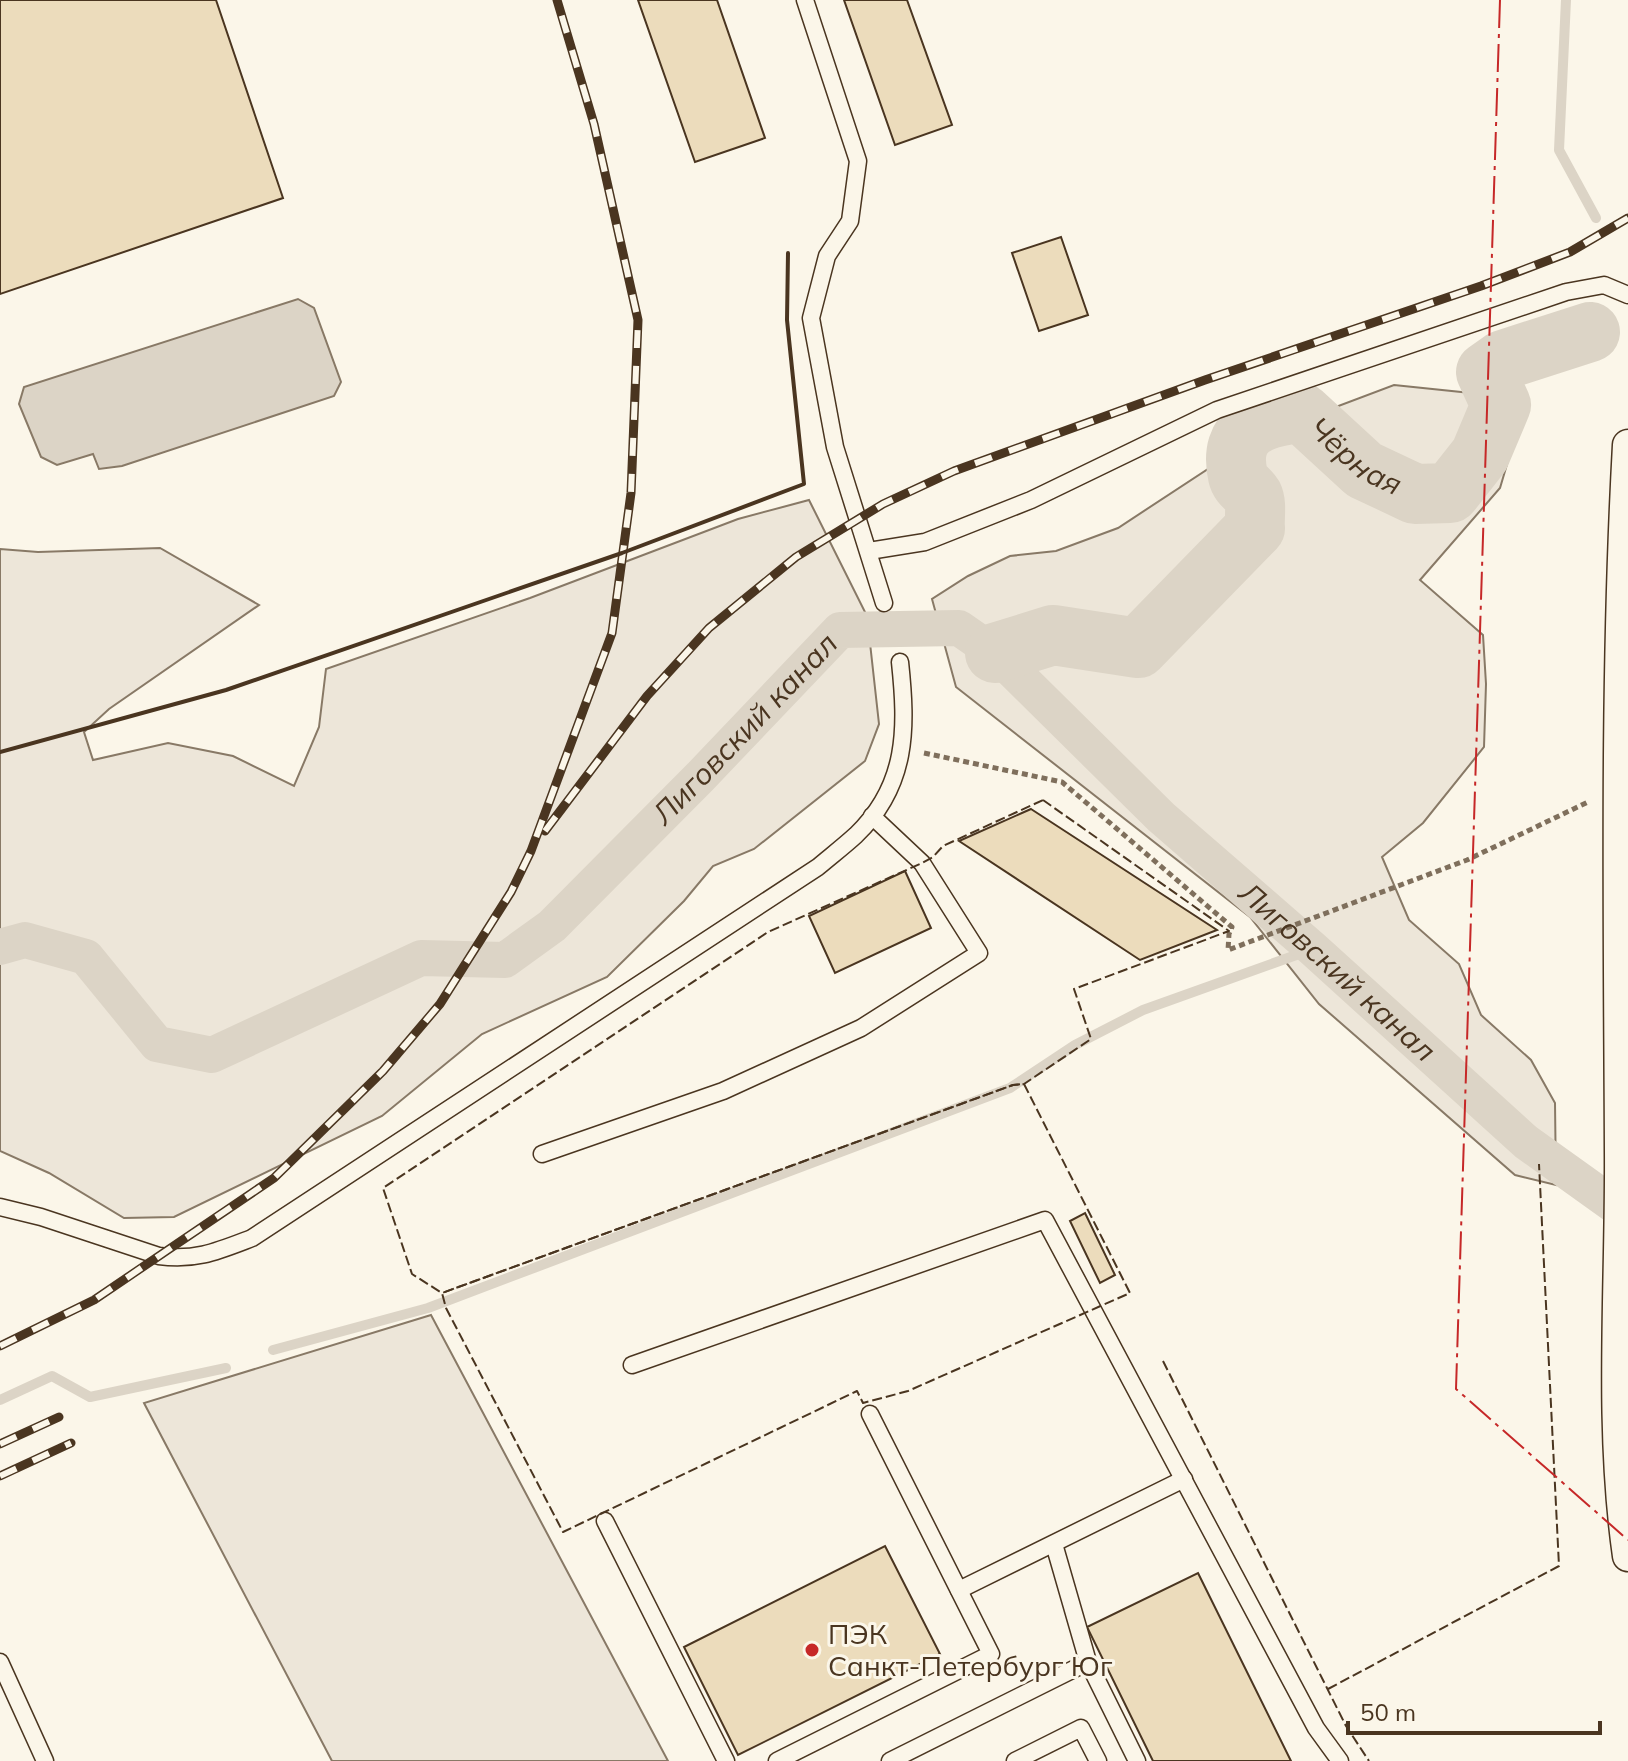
<svg xmlns="http://www.w3.org/2000/svg" width="1628" height="1761" font-family="Mulish,sans-serif">
	<style>
		.green { fill: #ede6d9; stroke: #887966; stroke-width: 2 }
		.water { fill: #dcd4c6; stroke: #887966; stroke-width: 2 }
		.lines { fill: none; stroke-linecap: round; stroke-linejoin: round }
		.stream { stroke: #dcd4c6; stroke-width: 10 }
		.canal { stroke: #dcd4c6; stroke-width: 36 }
		.river { stroke: #dcd4c6; stroke-width: 60 }
		.building { fill: #ecdcbc; stroke: #4a3520; stroke-width: 2 }
		.lane-casing { stroke: #4a3520; stroke-width: 19 }
		.street-casing { stroke: #4a3520; stroke-width: 33 }
		.path { stroke: #7f6f5c; stroke-width: 5; stroke-dasharray: 6 4; stroke-linecap: butt }
		.lane { stroke: #fbf6e9; stroke-width: 16 }
		.street { stroke: #fbf6e9; stroke-width: 30 }
		.rail-casing { stroke: #4a3520; stroke-width: 9 }
		.rail { stroke: #fbf6e9; stroke-width: 6; stroke-dasharray: 18; stroke-linecap: butt }
		.fence { stroke: #4a3520; stroke-width: 2; stroke-dasharray: 10 4; stroke-linecap: butt }
		.wall { stroke: #4a3520; stroke-width: 4 }
		.power { stroke: #c62828; stroke-width: 2; stroke-dasharray: 28 6 4 6; stroke-linecap: butt }
		.poi-dot { fill: #c62828; stroke: #fbf6e9; stroke-width: 3 }
		.labels { text-anchor: middle; stroke-width: 6; stroke-linejoin: round; paint-order: stroke }
		.poi-label { font-size: 28px; fill: #4a3520; stroke: #fbf6e9; text-anchor: start }
		.water-label { font-size: 30px; font-style: italic; fill: #4a3520; stroke: #fbf6e9 }
	</style>
	<rect width="100%" height="100%" fill="#fbf6e9"/>
	<g class="green">
		<polygon points="1394,385 1509,397 1521,417 1500,488 1420,580 1483,635 1486,684 1484,747 1423,823 1382,857 1409,920 1459,964 1481,1015 1531,1060 1555,1103 1556,1185 1515,1175 1319,1004 1250,917 956,687 932,599 968,576 1010,556 1056,551 1118,528 1217,463 1247,421 1304,419"/>
		<polygon points="809,500 867,616 879,724 865,761 754,849 713,866 684,901 607,977 482,1034 382,1116 174,1217 124,1218 49,1173 0,1151 0,549 38,552 160,548 259,605 109,709 84,732 93,760 168,743 233,756 294,786 319,727 326,669 530,598 738,519"/>
		<polygon points="431,1315 668,1761 332,1761 144,1403"/>
	</g>
	<polygon class="water" points="298,299 314,308 341,382 334,396 122,466 99,469 93,454 57,465 41,457 19,404 24,387"/>
	<g class="lines">
		<g class="stream">
			<polyline points="1566,0 1559,150 1596,218"/>
			<polyline points="273,1350 428,1308 1010,1088 1075,1045 1143,1010 1313,949"/>
			<polyline points="0,1400 52,1376 90,1397 226,1368"/>
		</g>
		<path class="canal" id="s1" d="M0,947l25,-7 61,17 71,87 55,11 209,-97 84,2 47,-34 148,-149 140,-147 119,-2 36,25 166,164 152,132 213,193 102,73"/>
		<path class="river" id="s2" d="M995,653l58,-18 85,13 117,-120c-1,-9 2,-24 -2,-32 -4,-7 -13,-11 -15,-20 -11,-49 25,-59 64,-63l62,57 51,24 35,-1 30,-38 21,-50 -15,-33 17,-12 87,-28"/>
	</g>
	<g class="building">
		<polygon points="0,0 216,0 283,198 0,294"/>
		<polygon points="638,0 717,0 765,138 695,162"/>
		<polygon points="844,0 907,0 952,125 895,145"/>
		<polygon points="1061,237 1088,315 1039,331 1012,253"/>
		<polygon points="1031,809 1217,930 1140,960 959,841"/>
		<polygon points="905,871 931,928 835,973 809,916"/>
		<polygon points="1085,1213 1115,1275 1100,1283 1070,1221"/>
		<polygon points="885,1546 940,1654 738,1755 684,1647"/>
		<polygon points="1198,1573 1291,1761 1153,1761 1087,1627"/>
	</g>
	<g class="lines">
		<defs>
			<g id="lane">
				<polyline points="805,0 858,161 850,221 827,256 811,318 835,447 884,603"/>
				<polyline points="869,551 925,542 1031,500 1217,410 1566,292 1604,285 1628,295"/>
				<polyline points="542,1154 723,1091 861,1028 979,953 922,863 872,816"/>
				<path d="M0,1207l41,10 118,39c37,5 59,-5 93,-18l566,-371c13,-11 26,-21 38,-32 52,-50 51,-107 44,-173"/>
				<polyline points="632,1365 1045,1220 1316,1728 1340,1761"/>
				<polyline points="605,1521 726,1761"/>
				<polyline points="1054,1544 1088,1662 1137,1761"/>
				<polyline points="959,1590 1184,1479"/>
				<polyline points="0,1662 45,1761"/>
				<polyline points="777,1761 991,1654 870,1414"/>
				<polyline points="890,1761 1088,1662"/>
				<polyline points="1015,1761 1081,1728 1098,1761"/>
			</g>
			<path id="street" d="M1628,445c-13,235 -9,471 -8,707 1,134 -11,270 8,404"/>
		</defs>
		<use href="#lane" class="lane-casing"/>
		<use href="#street" class="street-casing"/>
		<polyline class="path" points="924,753 1062,782 1232,927 1229,934 1228,950 1467,860 1588,802"/>
		<use href="#lane" class="lane"/>
		<use href="#street" class="street"/>
		<defs>
			<g id="rail">
				<polyline points="545,831 647,696 709,628 796,557 883,504 954,471 1205,380 1481,286 1570,252 1628,218"/>
				<polyline points="0,1346 94,1300 274,1178 383,1071 440,1004 511,892 531,851 612,633 631,493 638,320 594,124 557,0"/>
				<polyline points="0,1444 59,1417"/>
				<polyline points="0,1476 71,1443"/>
			</g>
		</defs>
		<use href="#rail" class="rail-casing"/>
		<use href="#rail" class="rail"/>
		<g class="fence">
			<polygon points="1043,800 1229,931 1074,989 1091,1039 1024,1084 1013,1085 442,1293 412,1274 383,1188 768,932 922,863 933,857 943,846"/>
			<polygon points="1024,1084 1130,1293 908,1391 863,1403 857,1391 563,1532 446,1308 442,1293 1013,1085"/>
			<polyline points="1163,1361 1346,1726 1369,1761"/>
			<polyline points="1328,1689 1559,1566 1539,1164"/>
		</g>
		<polyline class="wall" points="0,752 226,690 622,553 804,484 787,320 788,253"/>
		<polyline class="power" points="1500,0 1456,1389 1628,1540"/>
	</g>
	<circle class="poi-dot" cx="812" cy="1650" r="8"/>
	<g class="labels">
		<g class="poi-label">
			<text x="828" y="1644">ПЭК<tspan x="828" dy="32">Санкт-Петербург Юг</tspan></text>
		</g>
		<g class="water-label">
			<text dy="10" stroke="none"><textPath href="#s2" startOffset="548">Чёрная</textPath></text>
			<text dy="10" stroke="none"><textPath href="#s1" startOffset="906">Лиговский канал</textPath></text>
			<text dy="10" stroke="none"><textPath href="#s1" startOffset="1674">Лиговский канал</textPath></text>
		</g>
	</g>
	<path d="M1348 1721v12h252v-12" fill="none" stroke="#4a3520" stroke-width="4"/>
	<text x="1360" y="1721" font-size="24" fill="#4a3520" stroke="#fbf6e9" stroke-width="6" paint-order="stroke">50 m</text>
</svg>
